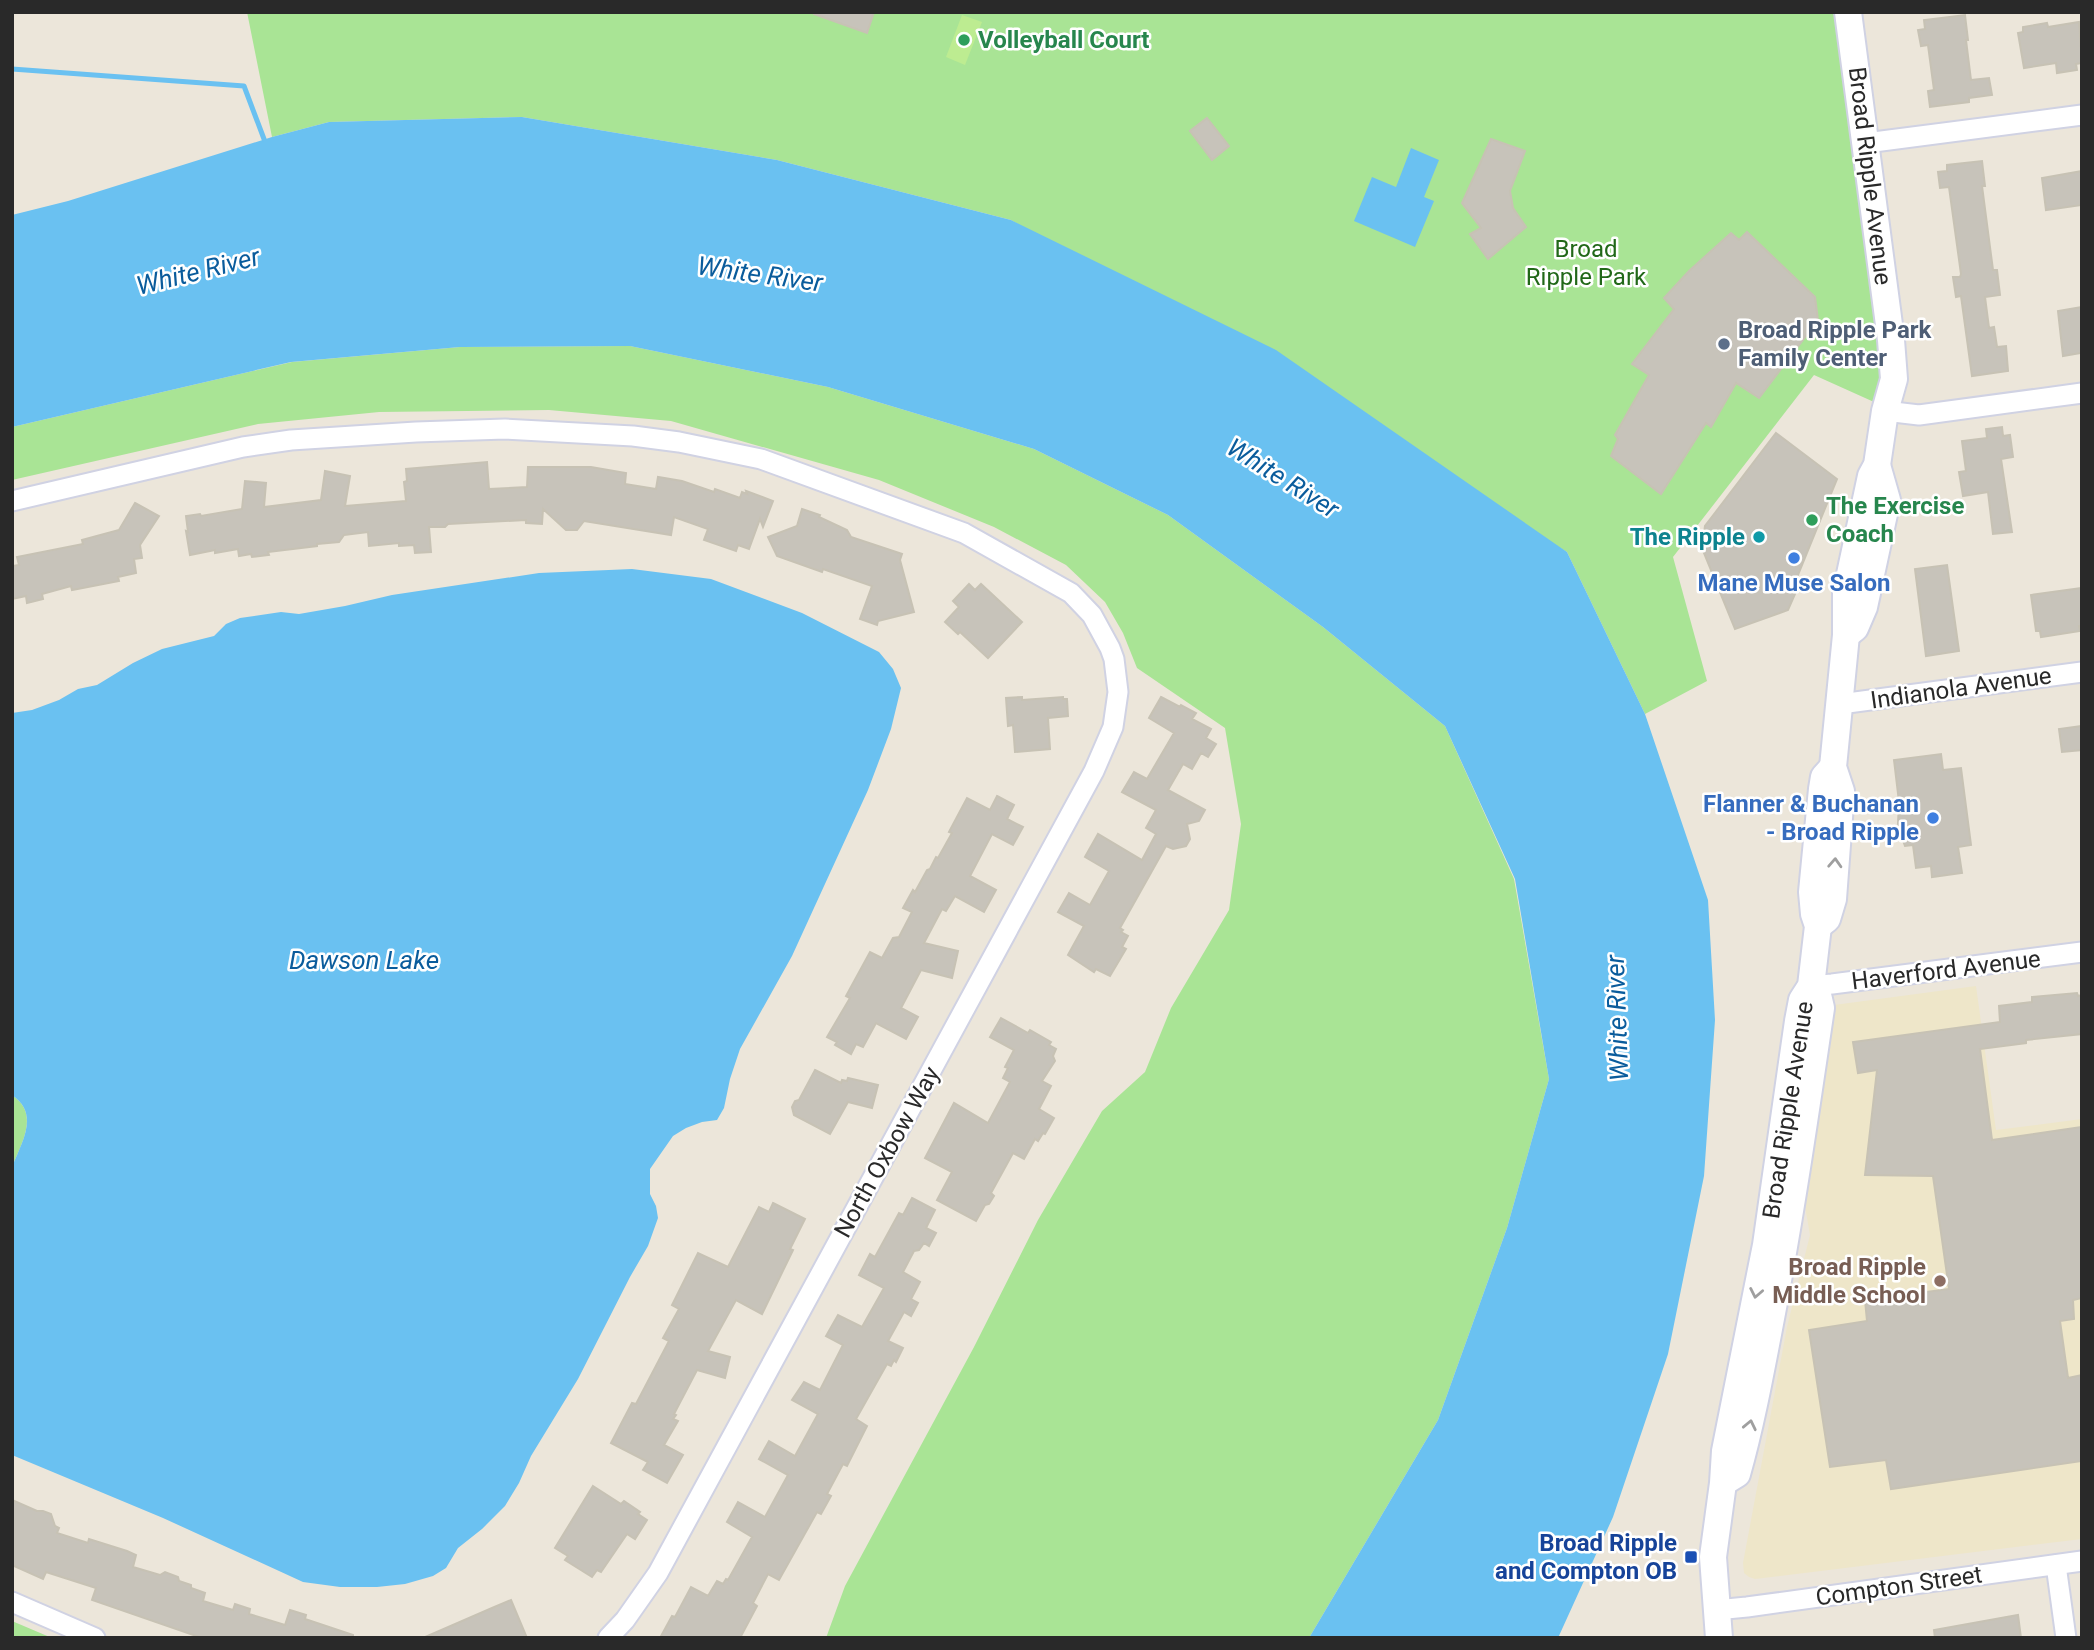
<svg xmlns="http://www.w3.org/2000/svg" width="2094" height="1650" font-family="Roboto,sans-serif">
	<style>
		.education { fill: #eee6c9 }
		.green { fill: #a9e495 }
		.pitch { fill: #bdec91 }
		.water { fill: #6ac1f1 }
		.lines { fill: none; stroke-linecap: round; stroke-linejoin: round }
		.stream { stroke: #6ac1f1; stroke-width: 5 }
		.building { fill: #c7c3ba; stroke: #c7c2b4; stroke-width: 2 }
		.street-casing { stroke: #d0d2e3; stroke-width: 23 }
		.secondary-casing { stroke: #d0d2e3; stroke-width: 30 }
		.street { stroke: #fff; stroke-width: 19 }
		.secondary { stroke: #fff; stroke-width: 26 }
		.oneway { stroke: #9f9f9f }
		.leisure-dot { fill: #2e9e5b; stroke: #fff; stroke-width: 2.5 }
		.service-dot { fill: #5c6f8a; stroke: #fff; stroke-width: 2.5 }
		.culture-dot { fill: #0f9aa8; stroke: #fff; stroke-width: 2.5 }
		.shop-dot { fill: #3f7fe0; stroke: #fff; stroke-width: 2.5 }
		.education-dot { fill: #8d6e63; stroke: #fff; stroke-width: 2.5 }
		.transit-dot { fill: #1a4fb4; stroke: #fff; stroke-width: 2.5 }
		.labels { text-anchor: middle; stroke-width: 5; stroke-linejoin: round; paint-order: stroke }
		.leisure-label { font-size: 24px; font-weight: bold; fill: #27864d; stroke: #fff; text-anchor: start }
		.street-label { font-size: 24px; fill: #292929; stroke: #fff }
		.park-label { font-size: 24px; fill: #216818; stroke: #fff }
		.service-label { font-size: 24px; font-weight: bold; fill: #4e5e75; stroke: #fff; text-anchor: start }
		.culture-label { font-size: 24px; font-weight: bold; fill: #0d838f; stroke: #fff; text-anchor: end }
		.shop-label { font-size: 24px; font-weight: bold; fill: #366cbe; stroke: #fff }
		.education-label { font-size: 24px; font-weight: bold; fill: #785e54; stroke: #fff; text-anchor: end }
		.transit-label { font-size: 24px; font-weight: bold; fill: #164399; stroke: #fff; text-anchor: end }
		.water-label { font-size: 26px; font-style: italic; fill: #0a5c9c; stroke: #fff }
	</style>
	<rect width="100%" height="100%" fill="#ece6da"/>
	<polygon class="education" points="1976,986 1996,1130 2082,1119 2082,1539 1755,1579 1749,1577 1744,1573 1743,1563 1787,1327 1810,1235 1803,1195 1831,1008 1834,1005"/>
	<g class="green">
		<polygon points="247,12 1848,12 1894,411 1814,375 1673,557 1707,681 1645,714 1567,552 1011,220 777,160 522,117 329,122 272,137"/>
		<polygon points="630,346 828,387 1034,449 1168,515 1323,627 1445,726 1514,879 1549,1079 1507,1228 1438,1420 1309,1638 826,1638 845,1586 974,1347 1038,1220 1102,1111 1145,1072 1171,1008 1229,910 1241,824 1225,728 1137,668 1123,633 1105,602 1066,565 994,527 879,480 671,421 549,410 379,412 258,424 12,480 12,427 292,362 460,347"/>
		<path d="M12,1095c28,19 10,47 0,72z"/>
		<polygon points="12,1621 52,1638 12,1638"/>
	</g>
	<polygon class="pitch" points="962,15 982,22 965,65 946,57"/>
	<g class="water">
		<polygon points="522,117 777,160 1011,220 1276,350 1567,552 1645,714 1708,900 1715,1020 1704,1176 1668,1354 1613,1517 1558,1638 1309,1638 1438,1420 1507,1228 1549,1079 1515,879 1445,726 1323,627 1168,515 1034,449 828,387 630,346 460,347 291,362 12,427 12,215 68,201 272,137 329,122"/>
		<polygon points="1411,148 1439,160 1424,197 1434,201 1415,247 1354,221 1372,177 1396,187"/>
		<path d="M632,569l79,10 91,34 77,39 14,17 8,19 -10,41 -23,61 -76,166 -52,93 -10,30 -6,29 -7,12 -15,2 -16,6 -13,8 -23,33v25l6,12 2,12 -10,28 -18,31 -52,102 -47,77 -12,27 -14,23 -23,23 -24,19 -12,20 -13,8 -28,8 -28,3h-37l-37,-5 -140,-64 -151,-63v-288c10,-25 28,-53 0,-72v-382l20,-3 27,-10 19,-11 19,-4 36,-22 29,-14 52,-13 12,-12 14,-6 41,-6 18,2 46,-8 47,-11 147,-22z"/>
	</g>
	<g class="lines">
		<polyline class="stream" points="12,69 244,86 264,139"/>
	</g>
	<g class="building">
		<polygon points="814,12 874,12 867,33 814,14"/>
		<polygon points="1965,15 1968,40 1966,40 1971,80 1989,78 1992,95 1969,98 1969,102 1930,107 1928,91 1934,90 1928,45 1921,46 1918,30 1925,29 1924,20"/>
		<polygon points="2079,22 2082,63 2076,64 2077,70 2057,73 2056,63 2024,68 2018,33 2023,32 2023,27 2047,23 2048,27"/>
		<polygon points="1207,118 1229,146 1212,160 1190,131"/>
		<polygon points="1491,139 1525,151 1510,191 1513,208 1526,227 1488,259 1470,234 1481,228 1462,203"/>
		<polygon points="1982,161 1985,186 1982,186 1993,270 1997,270 2000,295 1985,297 1989,328 1994,327 1997,347 2006,346 2008,371 1972,376 1961,296 1956,297 1953,277 1960,277 1961,274 1949,187 1940,188 1938,172 1947,171 1947,165"/>
		<polygon points="2082,171 2082,205 2046,210 2042,178"/>
		<polygon points="1747,232 1815,297 1818,320 1759,398 1736,383 1711,427 1706,423 1661,494 1611,456 1618,439 1615,435 1649,375 1632,364 1674,309 1664,298 1689,271 1731,233 1739,240"/>
		<polygon points="2082,307 2081,353 2063,356 2058,311"/>
		<polygon points="2002,427 2003,436 2010,435 2013,457 2001,459 2012,532 1993,534 1988,492 1963,496 1959,472 1966,471 1962,441 1987,438 1986,429"/>
		<polygon points="1776,433 1837,479 1791,592 1795,594 1788,610 1735,629 1702,548 1705,526"/>
		<polygon points="487,462 489,489 527,487 528,467 591,467 626,473 625,484 656,489 658,477 682,481 714,492 715,489 740,498 742,492 747,494 746,491 773,501 763,527 760,519 749,549 738,545 736,551 704,540 708,529 674,517 671,535 584,521 577,530 566,530 543,509 542,524 526,523 526,520 448,524 445,527 429,527 431,552 415,553 414,545 399,546 399,543 369,546 368,532 344,535 339,542 317,544 317,546 268,552 269,555 252,557 251,554 239,556 238,549 215,553 215,550 190,555 186,531 188,532 186,516 200,514 201,516 242,509 245,481 266,483 264,507 321,500 325,471 350,476 345,506 406,501 404,482 407,481 406,469"/>
		<polygon points="135,503 159,516 140,545 142,558 134,559 136,573 118,577 119,581 72,590 71,586 42,594 43,599 27,603 26,596 12,599 12,566 19,565 17,557 83,544 82,540 119,530"/>
		<polygon points="802,509 820,515 819,517 847,530 851,537 902,554 900,560 914,612 878,621 877,625 860,619 872,586 823,569 822,572 777,556 768,537 797,526"/>
		<polygon points="1947,565 1959,651 1926,656 1915,569"/>
		<polygon points="969,584 975,590 981,584 1022,622 988,658 960,632 958,634 945,622 959,607 953,601"/>
		<polygon points="2082,588 2082,626 2079,626 2080,631 2041,637 2040,631 2036,631 2031,595"/>
		<polygon points="1022,697 1022,700 1063,697 1063,699 1067,699 1068,716 1048,718 1050,749 1015,752 1013,725 1008,726 1006,698"/>
		<polygon points="1161,697 1180,707 1181,705 1196,713 1192,719 1211,729 1206,738 1216,744 1208,757 1201,753 1192,769 1183,764 1168,790 1205,810 1199,821 1187,824 1190,839 1186,846 1173,849 1166,846 1120,928 1123,930 1121,932 1128,936 1122,947 1126,949 1110,976 1096,969 1094,972 1068,955 1084,926 1058,912 1069,893 1090,905 1109,871 1085,857 1098,834 1142,860 1156,834 1146,828 1156,810 1122,792 1134,772 1147,779 1174,733 1149,718"/>
		<polygon points="2082,726 2082,750 2062,752 2059,729"/>
		<polygon points="1941,754 1943,770 1961,768 1971,845 1958,847 1962,873 1932,877 1931,866 1916,868 1913,845 1905,846 1901,835 1898,824 1899,802 1894,760"/>
		<polygon points="997,796 1014,805 1007,819 1023,827 1013,845 992,834 970,876 996,890 984,912 955,896 946,911 942,909 924,943 958,951 952,978 921,970 901,1008 918,1017 906,1039 876,1023 863,1047 856,1044 851,1054 835,1045 837,1042 827,1037 850,998 846,996 870,952 882,958 893,938 899,937 912,912 903,908 913,890 915,892 927,870 930,869 936,857 938,858 952,833 949,832 967,798 990,810"/>
		<polygon points="2077,993 2078,996 2082,995 2082,1034 2026,1040 2026,1043 1980,1049 1992,1140 2082,1127 2082,1298 2073,1300 2074,1319 2060,1321 2068,1378 2082,1375 2082,1461 1891,1489 1886,1460 1830,1467 1809,1330 1867,1321 1865,1300 1949,1289 1933,1176 1865,1175 1877,1070 1858,1073 1853,1042 2000,1022 1999,1006 2032,1002 2032,997"/>
		<polygon points="1001,1018 1028,1033 1030,1030 1051,1042 1049,1045 1056,1049 1053,1056 1055,1061 1042,1081 1051,1086 1039,1109 1054,1118 1045,1134 1043,1133 1038,1141 1035,1139 1024,1159 1013,1153 991,1193 994,1196 989,1204 985,1205 976,1221 937,1200 952,1172 925,1158 954,1103 988,1123 1010,1082 1003,1078 1008,1068 1005,1067 1014,1050 990,1037"/>
		<polygon points="815,1070 841,1083 842,1080 847,1081 848,1078 878,1085 872,1108 848,1102 830,1134 794,1115 792,1107 795,1101 799,1100"/>
		<polygon points="912,1198 935,1210 926,1228 936,1233 929,1246 924,1243 919,1250 914,1251 903,1272 920,1282 911,1299 918,1303 911,1316 904,1312 888,1341 903,1348 896,1362 894,1360 891,1366 887,1364 856,1419 867,1426 847,1466 843,1464 827,1494 831,1496 821,1514 817,1512 779,1580 768,1574 753,1603 757,1606 740,1638 660,1638 672,1616 675,1617 691,1587 708,1596 717,1581 723,1584 726,1579 728,1580 752,1537 727,1522 738,1502 765,1517 788,1475 759,1459 769,1441 795,1456 818,1414 792,1400 804,1382 820,1390 843,1345 826,1336 838,1315 862,1327 884,1288 859,1275 870,1254 875,1257 899,1213 903,1215"/>
		<polygon points="773,1203 805,1219 790,1249 793,1250 762,1314 736,1300 708,1351 730,1357 725,1378 697,1370 674,1414 676,1415 673,1419 678,1421 664,1445 683,1455 667,1483 643,1470 648,1462 611,1443 632,1403 636,1404 669,1341 663,1338 679,1309 672,1305 698,1253 728,1267 759,1207 769,1212"/>
		<polygon points="593,1486 621,1504 624,1501 640,1512 638,1514 647,1520 635,1539 627,1534 601,1572 597,1570 592,1577 565,1560 568,1556 555,1548"/>
		<polygon points="12,1500 37,1511 43,1511 51,1514 55,1526 59,1528 57,1533 88,1543 89,1539 127,1551 136,1555 133,1567 160,1575 165,1572 178,1577 179,1581 191,1585 191,1588 205,1593 203,1601 233,1610 235,1604 250,1609 249,1614 285,1625 290,1610 306,1615 305,1619 353,1635 353,1638 202,1638 92,1600 96,1588 46,1572 43,1579 12,1565"/>
		<polygon points="511,1600 527,1638 423,1638 492,1608"/>
		<polygon points="2018,1615 2021,1638 1935,1638 1934,1630"/>
	</g>
	<g class="lines">
		<defs>
			<g id="street">
				<polyline points="1866,143 2082,115"/>
				<polyline points="1885,411 1919,415 2082,393"/>
				<polyline points="12,501 243,447 291,440 416,432 505,429 633,436 679,442 761,459 964,533 1071,593 1092,615 1110,648 1114,659 1118,692 1113,727 1094,771 658,1573 625,1620 608,1638"/>
				<polyline points="1840,704 2082,672"/>
				<polyline points="1811,986 1832,984 2082,952"/>
				<polyline points="2056,1565 2066,1638"/>
				<polyline points="12,1602 95,1638"/>
				<polyline points="1716,1610 1747,1607 2082,1561"/>
			</g>
			<g id="secondary">
				<polyline points="1846,635 1855,628 1864,607 1887,500 1877,465"/>
				<polyline points="1818,926 1827,919 1833,899 1841,791 1833,767 1846,635 1846,593 1871,476 1877,465 1885,411 1894,379 1891,340 1848,12"/>
				<path d="M1724,1482l13,-8c13,-46 22,-93 31,-140 21,-108 37,-217 53,-326l-3,-13 -7,-9"/>
				<polyline points="1719,1638 1713,1557 1723,1483 1725,1451 1766,1245 1798,1021 1802,1000 1811,986 1818,926 1814,914 1812,892 1822,789 1824,777 1833,767"/>
			</g>
		</defs>
		<use href="#street" class="street-casing"/>
		<use href="#secondary" class="secondary-casing"/>
		<use href="#street" class="street"/>
		<use href="#secondary" class="secondary"/>
	</g>
	<defs><path id="oneway-chevron" d="M-2-3.5L2.5 0L-2 3.5" fill="none" stroke-width="1.6" stroke-linecap="round" stroke-linejoin="round" transform="scale(1.75)"/></defs>
	<g class="oneway">
		<use href="#oneway-chevron" transform="translate(1835 863) rotate(-87)"/>
		<use href="#oneway-chevron" transform="translate(1756 1293) rotate(101)"/>
		<use href="#oneway-chevron" transform="translate(1750 1425) rotate(-78)"/>
	</g>
	<g class="leisure-dot">
		<circle cx="964" cy="40" r="7"/>
		<circle cx="1812" cy="520" r="7"/>
	</g>
	<circle class="service-dot" cx="1724" cy="344" r="7"/>
	<circle class="culture-dot" cx="1759" cy="537" r="7"/>
	<g class="shop-dot">
		<circle cx="1794" cy="558" r="7"/>
		<circle cx="1933" cy="818" r="7"/>
	</g>
	<circle class="education-dot" cx="1940" cy="1281" r="7"/>
	<rect class="transit-dot" x="1684" y="1550" width="14" height="14" rx="3.5"/>
	<g class="labels">
		<g class="leisure-label">
			<text x="978" y="48">Volleyball Court</text>
			<text x="1826" y="514">The Exercise<tspan x="1826" dy="28">Coach</tspan></text>
		</g>
		<g class="street-label">
			<text transform="translate(1870 176) rotate(83)" y="8">Broad Ripple Avenue</text>
			<text transform="translate(1961 688) rotate(-8)" y="8">Indianola Avenue</text>
			<text transform="translate(1946 970) rotate(-7)" y="8">Haverford Avenue</text>
			<text transform="translate(1788 1110) rotate(-81)" y="8">Broad Ripple Avenue</text>
			<text transform="translate(887 1152) rotate(-61)" y="8">North Oxbow Way</text>
			<text transform="translate(1899 1586) rotate(-8)" y="8">Compton Street</text>
		</g>
		<g class="park-label">
			<text x="1586" y="257">Broad<tspan x="1586" dy="28">Ripple Park</tspan></text>
		</g>
		<g class="service-label">
			<text x="1738" y="338">Broad Ripple Park<tspan x="1738" dy="28">Family Center</tspan></text>
		</g>
		<g class="culture-label">
			<text x="1745" y="545">The Ripple</text>
		</g>
		<g class="shop-label">
			<text x="1794" y="591">Mane Muse Salon</text>
			<text x="1919" y="812" text-anchor="end">Flanner &amp; Buchanan<tspan x="1919" dy="28">- Broad Ripple</tspan></text>
		</g>
		<g class="education-label">
			<text x="1926" y="1275">Broad Ripple<tspan x="1926" dy="28">Middle School</tspan></text>
		</g>
		<g class="transit-label">
			<text x="1677" y="1551">Broad Ripple<tspan x="1677" dy="28">and Compton OB</tspan></text>
		</g>
		<g class="water-label">
			<text transform="translate(198 271) rotate(-14)" y="9">White River</text>
			<text transform="translate(760 274) rotate(8)" y="9">White River</text>
			<text transform="translate(1283 478) rotate(32)" y="9">White River</text>
			<text x="364" y="969">Dawson Lake</text>
			<text transform="translate(1617 1018) rotate(-92)" y="9">White River</text>
		</g>
	</g>
	<rect width="2094" height="1650" fill="none" stroke="#292929" stroke-width="28"/>
</svg>
